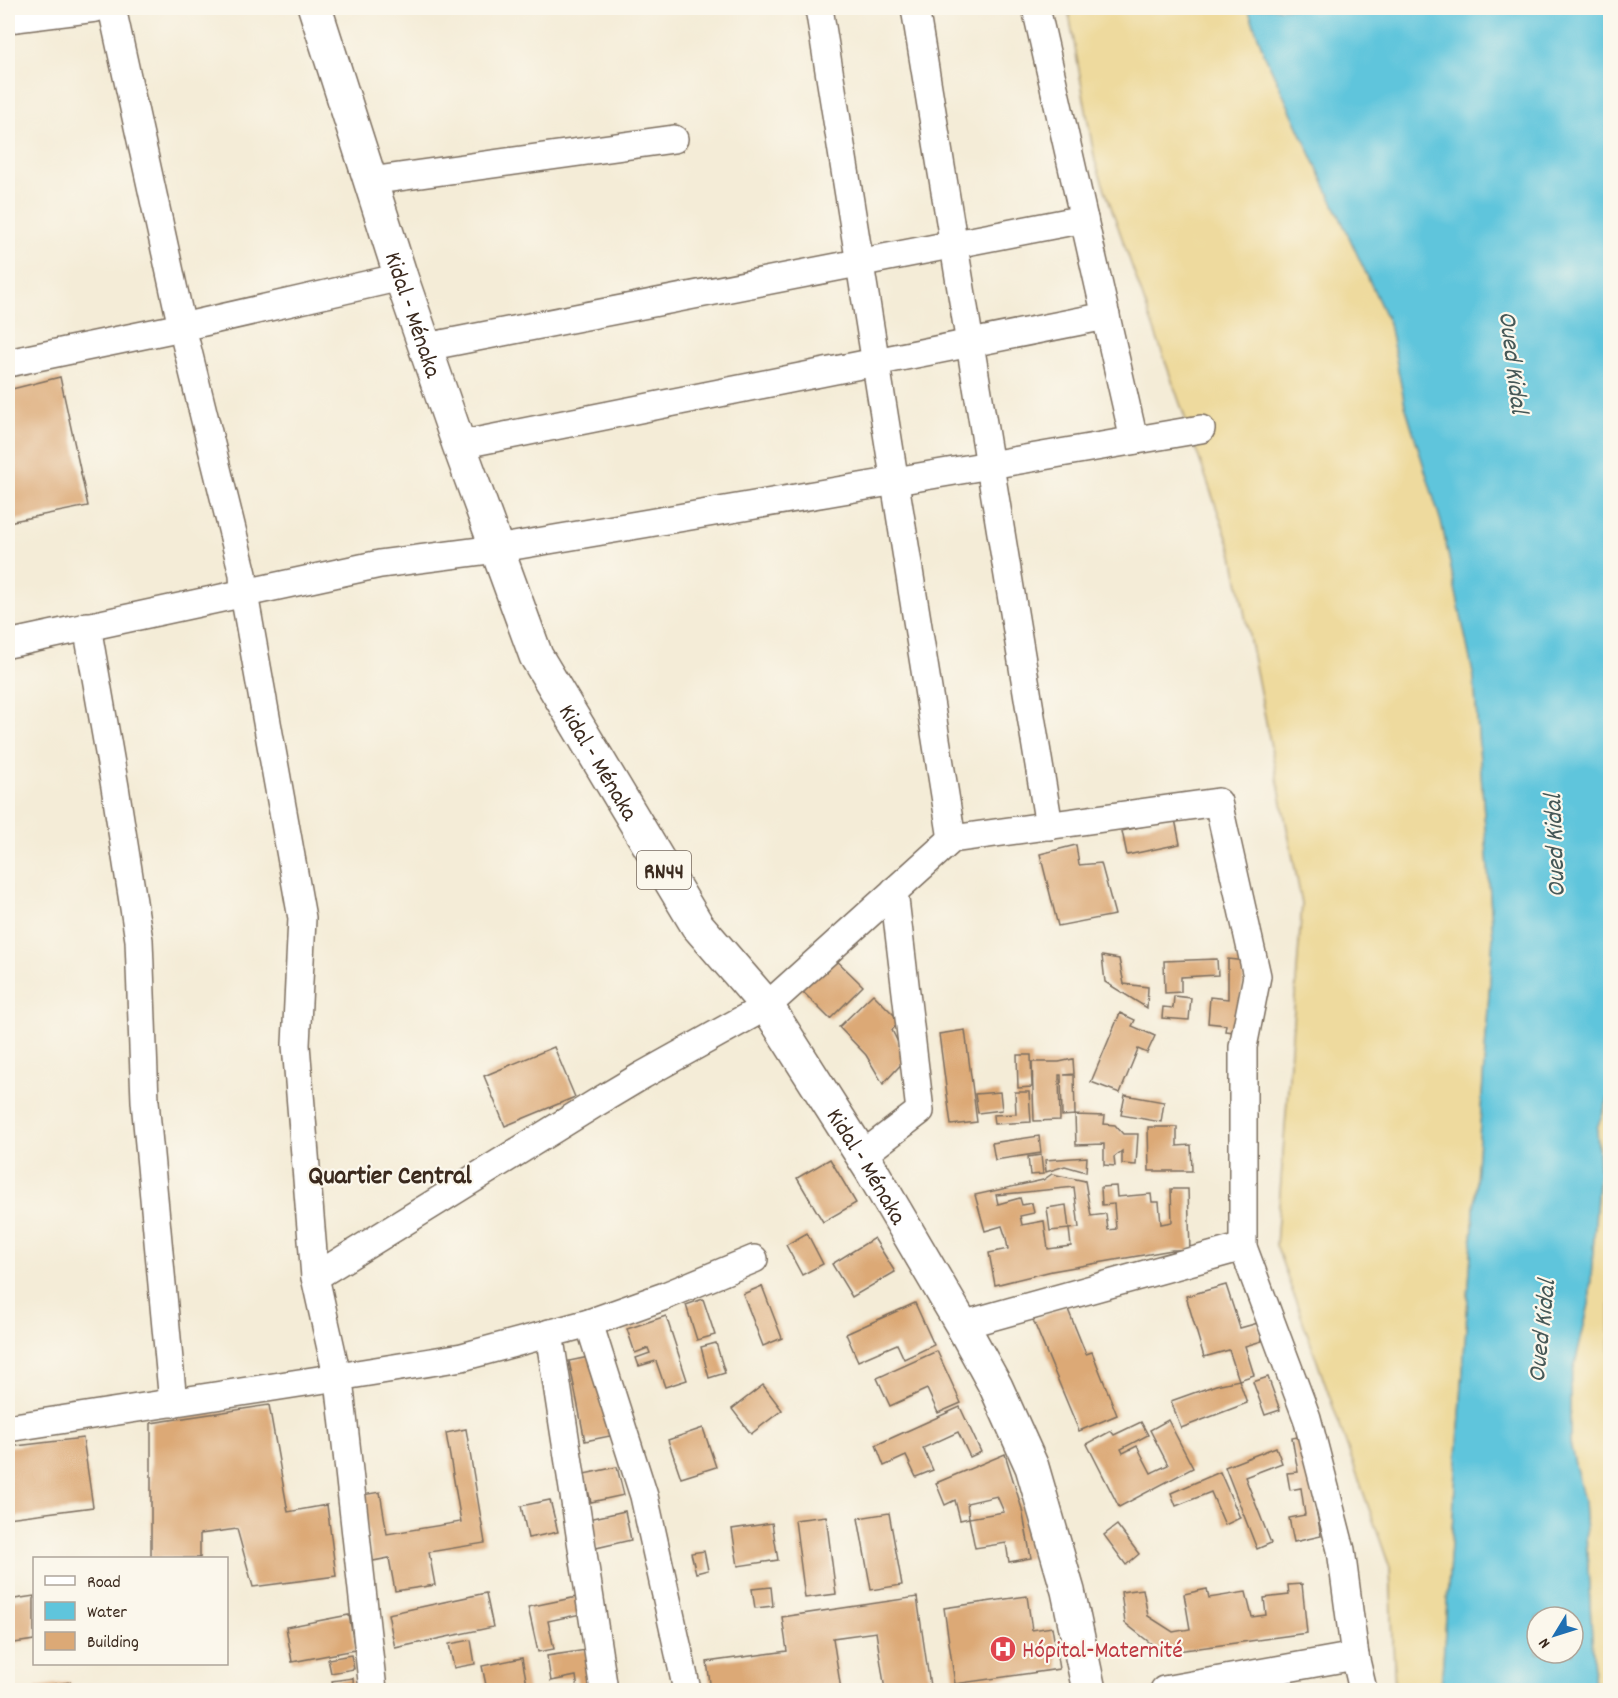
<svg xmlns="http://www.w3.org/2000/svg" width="1618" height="1698" font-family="Dekko,sans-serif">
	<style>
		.sand { fill: #eeda9e; stroke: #94825e; stroke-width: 1.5 }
		.water { fill: #5fc5dc; stroke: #4d787d; stroke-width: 1.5; fill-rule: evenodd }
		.building { fill: #dca976; fill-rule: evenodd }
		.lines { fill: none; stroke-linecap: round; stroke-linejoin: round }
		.street-casing { stroke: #7c6e5f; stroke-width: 30 }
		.primary-casing { stroke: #7c6e5f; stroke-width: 36 }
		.street { stroke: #fff; stroke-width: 27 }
		.primary { stroke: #fff; stroke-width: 33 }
		.labels { text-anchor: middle; stroke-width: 4.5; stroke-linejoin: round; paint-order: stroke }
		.shield { fill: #fbf7ec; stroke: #75685c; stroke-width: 1.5 }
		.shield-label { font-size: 22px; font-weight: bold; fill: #3b2a1e }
		.street-label { font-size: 24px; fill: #3b2a1e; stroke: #fbf7ec }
		.health-label { font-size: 24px; fill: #be3a42; stroke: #fbf7ec; text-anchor: start }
		.water-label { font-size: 26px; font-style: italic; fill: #465857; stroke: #fbf7ec }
		.neighbourhood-label { font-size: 26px; font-weight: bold; fill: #3b2a1e; stroke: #fbf7ec }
	</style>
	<rect width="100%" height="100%" fill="#fbf7ec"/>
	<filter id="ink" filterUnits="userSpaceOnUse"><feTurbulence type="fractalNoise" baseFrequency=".0167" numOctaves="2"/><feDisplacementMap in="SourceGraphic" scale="12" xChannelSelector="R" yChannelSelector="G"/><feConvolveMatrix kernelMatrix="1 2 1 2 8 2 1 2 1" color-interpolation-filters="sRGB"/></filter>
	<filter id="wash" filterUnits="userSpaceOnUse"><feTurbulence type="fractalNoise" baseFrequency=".008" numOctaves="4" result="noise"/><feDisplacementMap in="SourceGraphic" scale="24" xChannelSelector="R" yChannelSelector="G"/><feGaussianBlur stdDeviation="1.35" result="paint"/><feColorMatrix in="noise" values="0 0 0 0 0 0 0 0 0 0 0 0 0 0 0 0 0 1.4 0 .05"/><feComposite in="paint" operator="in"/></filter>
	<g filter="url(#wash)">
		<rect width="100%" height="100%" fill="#f4ecd7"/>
		<g class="sand">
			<polygon points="1068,8 1248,8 1264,53 1389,323 1405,405 1442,525 1474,678 1493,936 1441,1690 1395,1690 1390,1568 1276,1245 1302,904 1233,555 1095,161"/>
			<polygon points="1610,1094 1610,1674 1602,1690 1595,1690 1584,1501 1570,1444 1570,1385 1589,1304 1599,1169 1597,1128"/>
		</g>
		<path class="water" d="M1248,8h362v1086l-13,34 2,41 -10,135 -19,81v59l14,57 11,189h-154l52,-754 -19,-258 -32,-153 -37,-120 -16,-82 -125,-270zM1537,1617h36v36h-36z"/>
		<g id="blocks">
			<g class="building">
				<polygon points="60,377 88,506 8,522 8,390"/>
				<polygon points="1175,819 1180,844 1127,855 1122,831"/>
				<polygon points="1076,845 1079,865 1101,863 1115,915 1058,926 1040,854"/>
				<polygon points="829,953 863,986 830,1019 797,986"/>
				<polygon points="1102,956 1119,959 1124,984 1148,987 1147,1008 1105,982"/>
				<polygon points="1217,959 1218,975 1181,977 1181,992 1165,993 1164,961"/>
				<polygon points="1228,959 1246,961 1236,1032 1225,1031 1226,1025 1208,1023 1210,997 1228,999"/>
				<polygon points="873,994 900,1021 892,1030 906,1059 883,1084 866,1055 839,1027"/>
				<polygon points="1174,996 1191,998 1189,1020 1162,1018 1163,1007 1173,1008"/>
				<polygon points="1120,1013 1135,1020 1132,1026 1155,1036 1147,1053 1138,1049 1120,1093 1091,1082"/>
				<polygon points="965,1030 977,1122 951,1125 939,1034"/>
				<polygon points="554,1047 575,1097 505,1126 484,1076"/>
				<polygon points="1017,1055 1031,1055 1032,1087 1018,1088"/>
				<polygon points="1073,1059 1074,1074 1064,1075 1074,1075 1075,1115 1105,1116 1104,1124 1115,1125 1123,1134 1138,1134 1136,1165 1122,1164 1122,1151 1114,1157 1115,1166 1104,1165 1104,1144 1076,1145 1075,1115 1062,1116 1061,1075 1059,1075 1060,1120 1034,1121 1032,1062 1059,1062"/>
				<polygon points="1000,1092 1002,1110 978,1113 975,1094"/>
				<polygon points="1015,1092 1029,1092 1031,1122 994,1124 993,1115 1016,1114"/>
				<polygon points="1125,1095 1164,1102 1161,1122 1121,1115"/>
				<polygon points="1148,1127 1177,1127 1177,1146 1191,1145 1192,1171 1149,1171"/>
				<polygon points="1039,1136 1041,1153 995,1160 992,1143"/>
				<polygon points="1041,1155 1043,1174 1030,1175 1028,1157"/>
				<polygon points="1087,1157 1086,1172 1065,1166 1046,1172 1045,1160"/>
				<polygon points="830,1159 856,1203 823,1222 797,1178"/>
				<path d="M1052,1174l33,7 6,35 15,-2 2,16 8,-1 -2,-25 -12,1 -1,-18 15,-1 1,11 34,-3 1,8h7l2,22 11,-2 -1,-33h17l2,61h-18l-120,21 -57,14 -6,-32 19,-4 -2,-11 -4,-12 -17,5 -10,-36 68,-15zM1074,1187l5,41 -10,1 -3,-24 -19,3 3,23 19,-2 2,17 -23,3 -4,-28 -22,4 -2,-9 14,-3 -2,-10 -10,2 -2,-7 -22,6 -2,-9z"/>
				<polygon points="807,1233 823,1264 802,1275 786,1245"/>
				<polygon points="874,1238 895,1272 852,1297 832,1264"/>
				<polygon points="1226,1285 1240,1328 1258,1323 1262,1341 1245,1346 1254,1375 1239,1380 1229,1350 1204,1357 1186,1296"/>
				<polygon points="762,1286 782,1338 763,1346 743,1294"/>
				<polygon points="703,1299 715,1335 697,1340 686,1305"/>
				<polygon points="915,1303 934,1345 904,1359 897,1344 858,1361 846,1334"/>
				<polygon points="1067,1307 1086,1354 1092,1352 1117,1415 1079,1431 1033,1320"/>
				<polygon points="666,1316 687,1380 665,1387 656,1361 639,1366 636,1358 650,1353 648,1348 635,1353 627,1329"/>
				<polygon points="716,1343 725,1373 709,1378 701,1347"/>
				<polygon points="937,1351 961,1403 938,1413 927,1389 890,1406 877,1378"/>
				<polygon points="594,1356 610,1436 585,1441 569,1361"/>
				<polygon points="1268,1377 1280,1410 1265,1415 1253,1382"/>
				<polygon points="1239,1380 1247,1403 1181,1428 1171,1401 1216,1385"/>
				<polygon points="763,1385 782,1410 751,1434 732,1409"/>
				<polygon points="269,1405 288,1512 327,1505 336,1576 253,1587 237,1529 200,1534 200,1558 151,1558 151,1423"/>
				<polygon points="960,1407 981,1452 970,1457 958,1432 923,1448 933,1470 916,1477 906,1456 884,1466 876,1445"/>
				<polygon points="1168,1420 1193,1468 1119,1507 1087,1444 1111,1431 1114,1435 1141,1422 1148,1435 1121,1449 1123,1453 1137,1446 1151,1473 1168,1465 1150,1430"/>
				<polygon points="703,1428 716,1467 681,1478 668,1440"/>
				<polygon points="466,1429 485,1543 429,1552 435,1585 395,1591 389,1558 373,1561 362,1495 380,1492 387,1534 461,1522 446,1433"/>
				<polygon points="1303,1436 1321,1536 1294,1542 1289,1518 1305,1515 1301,1488 1290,1490 1287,1473 1298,1472 1292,1438"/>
				<polygon points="83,1438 93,1507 8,1518 8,1447"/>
				<polygon points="1276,1447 1282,1463 1245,1477 1271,1543 1257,1549 1225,1467"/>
				<polygon points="1005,1454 1022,1509 1031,1558 1009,1562 1006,1543 975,1548 969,1518 1004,1512 997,1496 967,1503 969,1518 960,1520 955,1500 945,1505 936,1483"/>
				<polygon points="617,1467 624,1495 591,1502 584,1474"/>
				<polygon points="1220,1472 1240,1518 1225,1525 1211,1492 1176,1506 1171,1493"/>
				<polygon points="550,1500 558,1532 528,1538 521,1506"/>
				<polygon points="625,1511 631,1540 596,1548 589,1519"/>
				<polygon points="889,1513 902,1585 871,1590 858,1518"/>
				<polygon points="826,1516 836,1594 805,1598 795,1520"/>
				<polygon points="772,1523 778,1560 738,1566 732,1529"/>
				<polygon points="1117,1525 1139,1554 1126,1565 1104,1535"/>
				<polygon points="704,1551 708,1570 696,1573 691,1553"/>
				<polygon points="1302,1584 1307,1633 1163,1653 1125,1623 1121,1592 1143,1589 1148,1616 1173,1632 1190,1629 1184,1594 1207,1589 1209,1598 1246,1592 1252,1617 1266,1615 1264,1598 1289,1595 1288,1585"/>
				<polygon points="771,1587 773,1606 755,1608 752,1589"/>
				<polygon points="486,1593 493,1627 395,1648 388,1614"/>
				<polygon points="34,1596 34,1640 8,1644 8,1600"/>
				<polygon points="1027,1596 1032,1630 1052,1627 1059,1669 955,1684 944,1608"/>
				<polygon points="577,1597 581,1614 548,1621 554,1649 538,1652 528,1607"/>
				<polygon points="917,1597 930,1686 896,1690 885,1690 876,1632 833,1638 841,1690 793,1690 792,1687 765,1690 711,1690 707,1662 787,1651 782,1617"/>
				<polygon points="349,1615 355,1650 292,1662 286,1627"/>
				<polygon points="471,1640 475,1664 454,1668 449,1644"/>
				<polygon points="586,1650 593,1690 578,1690 576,1676 551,1681 547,1656"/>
				<polygon points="351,1655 354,1669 331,1673 328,1659"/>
				<polygon points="522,1658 528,1690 487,1690 482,1666"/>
				<polygon points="353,1678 354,1690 333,1690 332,1681"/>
				<polygon points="70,1682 71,1690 37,1690 36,1687"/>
			</g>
		</g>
	</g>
	<g filter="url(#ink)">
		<use href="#blocks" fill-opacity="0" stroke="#7c6e5f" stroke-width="1.5"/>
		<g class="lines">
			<defs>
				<g id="street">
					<polyline points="112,8 182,327 243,574 244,594 302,918 296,1045 315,1277 340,1389 373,1690"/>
					<polyline points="819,8 952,839"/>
					<polyline points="915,8 1049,826"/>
					<polyline points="1036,8 1134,440"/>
					<polyline points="8,19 96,8"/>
					<polyline points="370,181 674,139"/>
					<polyline points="426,347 1084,219"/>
					<polyline points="8,363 182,327 401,277"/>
					<polyline points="459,445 1106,316"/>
					<polyline points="87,626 115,787 139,940 145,1101 173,1403"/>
					<polyline points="8,644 380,564 496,549 1201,429"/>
					<polyline points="861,1156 920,1111 894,891"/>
					<polyline points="315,1277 596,1103 643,1075 767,1006 952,839 1218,802 1257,976 1243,1047 1243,1247 1307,1418 1341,1550 1355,1656 1363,1690"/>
					<polyline points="589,1323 644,1496 687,1690"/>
					<polyline points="962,1325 1243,1247"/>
					<polyline points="549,1333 604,1690"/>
					<polyline points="8,1428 338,1377 462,1357 589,1323 665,1296 754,1259"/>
					<polyline points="1164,1690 1355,1656"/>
				</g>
				<g id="primary">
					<path id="s1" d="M315,8l86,269 58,168 77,211 161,269 70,81 103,162 92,157 34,62 36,80 36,124 21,99"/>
				</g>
			</defs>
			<use href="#street" class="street-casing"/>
			<use href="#primary" class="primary-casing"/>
			<use href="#street" class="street"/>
			<use href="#primary" class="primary"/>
		</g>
	</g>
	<defs>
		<symbol id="hospital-disc" viewBox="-11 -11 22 22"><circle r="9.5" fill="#e0444e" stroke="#fbf7ec"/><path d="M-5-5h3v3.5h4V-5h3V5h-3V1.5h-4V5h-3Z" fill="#fff"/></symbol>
	</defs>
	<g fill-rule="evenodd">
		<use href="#hospital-disc" x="988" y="1634" width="30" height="30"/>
	</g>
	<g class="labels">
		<rect class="shield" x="637" y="851" width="54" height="38" rx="4.5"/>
		<g class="shield-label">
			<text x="664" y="878">RN44</text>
		</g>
		<g class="street-label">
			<text dy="8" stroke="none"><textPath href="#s1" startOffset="322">Kidal - Ménaka</textPath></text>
			<text dy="8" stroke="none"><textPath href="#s1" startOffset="808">Kidal - Ménaka</textPath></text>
			<text dy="8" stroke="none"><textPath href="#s1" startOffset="1294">Kidal - Ménaka</textPath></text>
		</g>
		<g class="health-label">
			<text x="1022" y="1657">Hópital-Maternité</text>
		</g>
		<g class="water-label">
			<text transform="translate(1515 362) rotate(83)" y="9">Oued Kidal</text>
			<text transform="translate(1553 846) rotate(-92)" y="9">Oued Kidal</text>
			<text transform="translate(1540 1331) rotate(-84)" y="9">Oued Kidal</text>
		</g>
		<g class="neighbourhood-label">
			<text x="390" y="1183">Quartier Central</text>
		</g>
	</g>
	<rect width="1618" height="1698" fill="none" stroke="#fbf7ec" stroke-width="30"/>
	<rect x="33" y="1557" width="195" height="108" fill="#fbf7ec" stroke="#aea59a" stroke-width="1.5"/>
	<rect x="45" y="1576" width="30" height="9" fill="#ffffff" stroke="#aea59a" stroke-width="1.5"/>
	<text x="87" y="1587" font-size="18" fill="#3b2a1e">Road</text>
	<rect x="45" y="1602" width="30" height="18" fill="#5fc5dc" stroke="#aea59a" stroke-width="1.5"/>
	<text x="87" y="1617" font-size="18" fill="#3b2a1e">Water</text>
	<rect x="45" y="1632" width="30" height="18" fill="#dca976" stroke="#aea59a" stroke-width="1.5"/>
	<text x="87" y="1647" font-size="18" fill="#3b2a1e">Building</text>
	<g transform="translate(1555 1635) rotate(232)"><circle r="28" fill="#fbf7ec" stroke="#aea59a" stroke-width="1.5"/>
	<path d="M0-4.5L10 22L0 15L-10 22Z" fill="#1f6fb2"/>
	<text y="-9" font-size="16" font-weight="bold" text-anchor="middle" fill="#3b2a1e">N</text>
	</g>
</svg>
